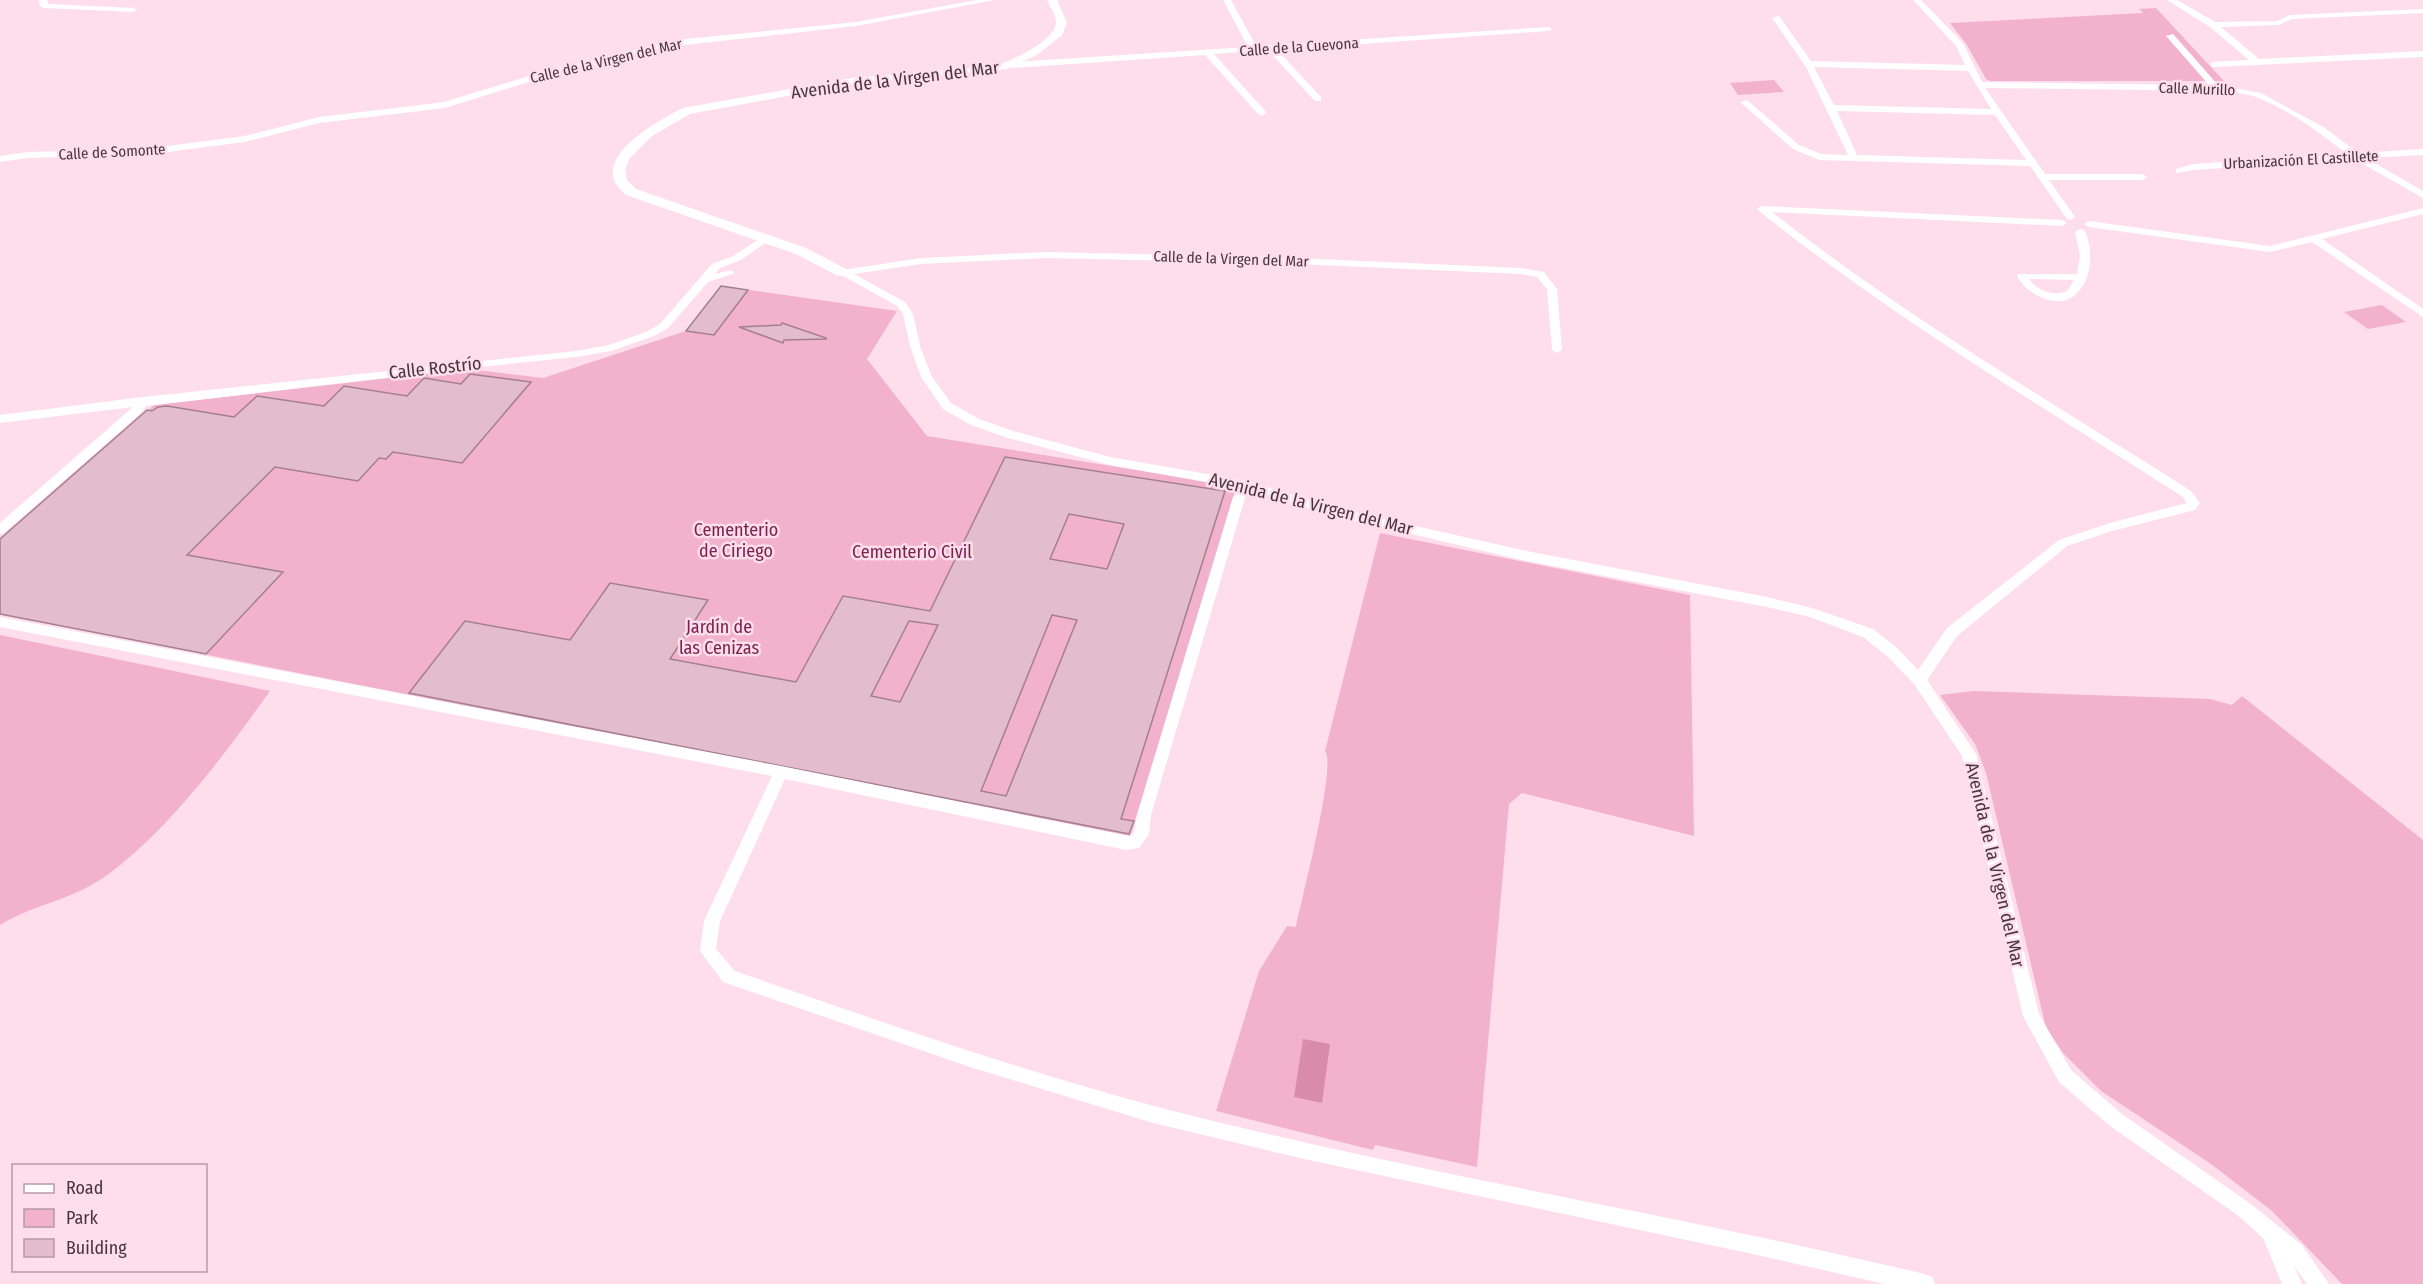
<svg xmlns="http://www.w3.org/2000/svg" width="2423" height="1284" font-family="'Fira Sans Condensed',sans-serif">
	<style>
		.green { fill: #f2b2cd }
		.water { fill: #d88bac }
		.building { fill: #e4bdcd; stroke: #a47f8e; stroke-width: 1.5; fill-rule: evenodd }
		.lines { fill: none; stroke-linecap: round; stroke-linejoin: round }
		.street { fill: #fff; fill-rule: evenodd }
		.secondary { fill: #fff; fill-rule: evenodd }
		.labels { text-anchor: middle; stroke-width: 5; stroke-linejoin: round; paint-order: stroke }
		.far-street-label { font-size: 15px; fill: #47373d; stroke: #ffdeeb }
		.street-label { font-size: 18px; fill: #47373d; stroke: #ffdeeb }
		.park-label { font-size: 18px; fill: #7b2150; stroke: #ffdeeb }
	</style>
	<rect width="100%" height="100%" fill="#ffdeeb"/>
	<g class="green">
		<polygon points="2156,8 2224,81 1991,81 1986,79 1967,45 1950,23 2143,13 2139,9"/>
		<polygon points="1774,80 1784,92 1738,95 1730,83"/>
		<polygon points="721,286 897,311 867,359 927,436 1234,486 1236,489 1130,837 0,614 0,539 154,405 468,369 543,378 686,331"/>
		<polygon points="2382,305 2406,322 2368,329 2344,312"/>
		<path d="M1380,533l310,62 4,241 -172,-43 -13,11 -32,363 -102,-22 -2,5 -157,-39 43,-140 28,-45 9,1c5,-26 41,-162 29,-176z"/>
		<path d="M0,635l270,56c-45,63 -103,142 -167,187 -34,23 -71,27 -103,47z"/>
		<polygon points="1974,691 2210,699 2232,705 2242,696 2423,840 2423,1284 2342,1284 2272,1211 2211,1164 2101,1091 2064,1054 2046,1028 1986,773 1975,744 1940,695"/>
	</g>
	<polygon class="water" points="1303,1039 1330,1044 1322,1103 1294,1097"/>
	<g class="building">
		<polygon points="721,286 748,290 714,335 686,331"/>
		<polygon points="782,323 826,338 826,339 784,340 783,343 739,327 781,325"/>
		<polygon points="470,374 531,382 462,463 393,452 386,459 379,458 358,481 275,467 187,555 283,572 206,654 0,614 0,539 147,410 152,411 158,407 167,406 234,417 257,396 324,406 344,386 407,396 424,378 461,384"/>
		<path d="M1005,457l220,34 -104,328 13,2 -5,13 -720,-141 56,-72 105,19 40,-57 98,17 -38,59 126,23 47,-86 87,15zM1069,514l55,10 -17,45 -57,-10zM1052,615l25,5 -71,176 -25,-5zM909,621l29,4 -38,77 -29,-6z"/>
	</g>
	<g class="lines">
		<g class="street">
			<polygon points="39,0 47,0 48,4 133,8 137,10 133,12 44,8 40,6"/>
			<polygon points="977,0 995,0 856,26 676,46 548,76 445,108 319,123 245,142 144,155 28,158 0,162 0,156 28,152 144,149 245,136 319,117 444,102 542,72 676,40 856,22"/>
			<polygon points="1223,0 1231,0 1256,46 1548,27 1552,29 1548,31 1277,50 1321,97 1321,101 1315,101 1268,50 1214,54 1265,111 1266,113 1262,116 1259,115 1205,55 1012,68 1008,65 1012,62 1248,47"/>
			<path d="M1913,0h8l42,43 19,39 227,3 -43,-49 7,-2 45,51 43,8 64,35 33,25 65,-4v6l-57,3 57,33v7l-69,-39 -160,11 -18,3v-4l17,-5 154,-10c-27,-21 -58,-44 -91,-57 -9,-3 -19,-4 -28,-6l-243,-3 60,86h97l5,3 -5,3h-93l26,37 -5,3 -3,-1 -37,-53 -211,-6 -26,-11 -53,-47 7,-2 52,45 22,9 27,1 -42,-88 -34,-49 7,-2 32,45 154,4 -9,-19zM1814,67l154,4 23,38 -157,-4zM1837,111l158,4 31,45 -169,-5z"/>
			<polygon points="2167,0 2177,0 2215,22 2277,21 2290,15 2423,9 2423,13 2292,19 2279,25 2221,27 2259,59 2423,51 2423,57 2214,67 2211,66 2211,62 2249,60 2210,27"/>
			<path d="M1762,206l300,14 5,3 -5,3 -290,-14c132,104 278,189 419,279l9,12 -5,7 -83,21 -45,15 -110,90 -30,44 49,74 63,260 32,56 51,44 126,88 54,43 27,39h-22l-13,-18 8,18h-20l-19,-46 -27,-24 -126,-88 -51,-44 -36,-66 -61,-260 -48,-72 -27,-28 -24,-19 -53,-20 -43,-10 -245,-47 -183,-43 -89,-27 -5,8 -94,317 -2,19 -10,14 -13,2 -341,-71 -65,142 -4,28 19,22c138,48 277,97 419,135 225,59 456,97 683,148l88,20 7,3 3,7h-50l-137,-31 -444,-94 -151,-36 -183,-56 -247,-85 -23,-31 4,-30 68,-145 -772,-149v-10l781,149 349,70 4,-4 3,-17 96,-318 6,-9 -129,-23 -105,-28 -34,-12 -28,-16 -22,-32 -11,-31 -7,-32 -6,-8 -59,-33 5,-3 78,-12 125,-6 228,5 247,11 23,4 13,17 5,61 -5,3 -5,-3 -5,-61 -10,-12 -16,-3 -247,-11 -228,-5 -125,6 -67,10 51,28 8,12 7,32 12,31 19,26 28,16 34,12 97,26 137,24 93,28 182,41 245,47 45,11 61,21 24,19 21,22 29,-42 112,-88 51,-17 77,-20 -4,-6c-143,-92 -291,-180 -424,-286l-2,-2z"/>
			<polygon points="2423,208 2423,214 2322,239 2423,309 2423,317 2312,242 2270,252 2089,227 2084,224 2089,221 2270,246"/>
			<path d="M2080,229l4,1c10,19 9,51 -10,66 -19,14 -48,-3 -57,-20l1,-2h59l3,-18 -5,-24zM2029,279l45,1 -7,11c-14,6 -29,0 -38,-12z"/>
			<polygon points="764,236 769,239 768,241 741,260 720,268 715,274 730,270 735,273 708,282 668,328 654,336 611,351 576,357 471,368 146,406 141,413 4,533 0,534 0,523 133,407 0,423 0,415 143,397 576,351 609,345 646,332 660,324 712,264 733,256"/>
		</g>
		<path class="secondary" d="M1047,0h10l10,23 -5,12 -25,20 -30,14 -155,15 -162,30 -38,22 -22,22 -5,12 2,10 9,9 170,59 42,22v6h-10l-42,-22 -170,-59c-4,-4 -10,-9 -12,-15 -10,-30 47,-61 69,-72l169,-30 143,-12c16,-5 61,-25 61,-44 0,-7 -6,-15 -9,-22z"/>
	</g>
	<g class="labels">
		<g class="far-street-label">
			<text transform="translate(1299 47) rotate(-4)" y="5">Calle de la Cuevona</text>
			<text transform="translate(606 61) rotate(-13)" y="5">Calle de la Virgen del Mar</text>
			<text transform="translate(2197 89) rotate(2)" y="5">Calle Murillo</text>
			<text transform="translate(112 152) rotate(-3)" y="5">Calle de Somonte</text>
			<text transform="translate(2301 160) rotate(-3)" y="5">Urbanización El Castillete</text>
			<text transform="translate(1231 259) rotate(2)" y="5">Calle de la Virgen del Mar</text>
		</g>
		<g class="street-label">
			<text transform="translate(895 80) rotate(-7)" y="6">Avenida de la Virgen del Mar</text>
			<text transform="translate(435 368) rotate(-6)" y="6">Calle Rostrío</text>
			<text transform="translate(1311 504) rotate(14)" y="6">Avenida de la Virgen del Mar</text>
			<text transform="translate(1995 865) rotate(77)" y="6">Avenida de la Virgen del Mar</text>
		</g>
		<g class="park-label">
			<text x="736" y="536">Cementerio<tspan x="736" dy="21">de Ciriego</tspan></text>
			<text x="912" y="558">Cementerio Civil</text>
			<text x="719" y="633">Jardín de<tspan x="719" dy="21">las Cenizas</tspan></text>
		</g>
	</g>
	<rect x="12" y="1164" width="195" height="108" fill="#ffdeeb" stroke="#b59ba5" stroke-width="1.5"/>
	<rect x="24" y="1184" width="30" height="9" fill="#ffffff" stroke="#b59ba5" stroke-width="1.5"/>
	<text x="66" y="1194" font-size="18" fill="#47373d">Road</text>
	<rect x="24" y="1209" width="30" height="18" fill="#f2b2cd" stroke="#b59ba5" stroke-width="1.5"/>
	<text x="66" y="1224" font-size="18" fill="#47373d">Park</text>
	<rect x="24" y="1239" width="30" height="18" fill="#e4bdcd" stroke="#b59ba5" stroke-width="1.5"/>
	<text x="66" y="1254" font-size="18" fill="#47373d">Building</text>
</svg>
